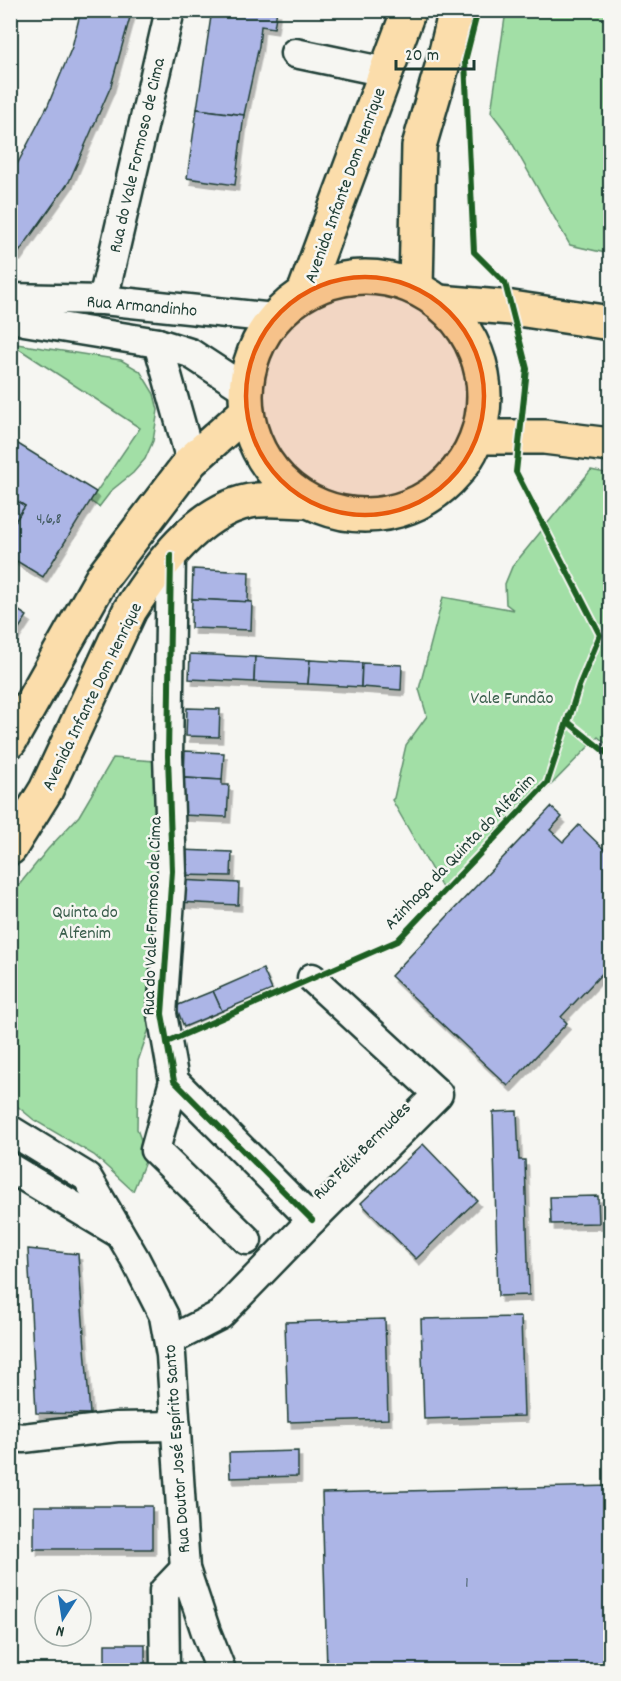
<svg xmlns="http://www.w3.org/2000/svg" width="621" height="1681" font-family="Dekko,sans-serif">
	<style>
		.green { fill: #a2dfa6; stroke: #608e6d; stroke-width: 1.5 }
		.building { fill: #acb5e6; stroke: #1f3d34; stroke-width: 1.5; filter: url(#shadow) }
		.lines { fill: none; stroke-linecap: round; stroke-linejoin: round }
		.minor-casing { stroke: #1f3d34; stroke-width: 33 }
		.major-casing { stroke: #1f3d34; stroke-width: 38 }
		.highway-casing { stroke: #1f3d34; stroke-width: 38 }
		.minor { stroke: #f6f6f2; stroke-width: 28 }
		.major { stroke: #fbddab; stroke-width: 33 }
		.highway { stroke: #fbddab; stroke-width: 33 }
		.cycleway-casing { stroke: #f6f6f2; stroke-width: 10 }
		.cycleway { stroke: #1b5e20; stroke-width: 6 }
		.marked { fill: #e8590c; fill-opacity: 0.2; stroke: #e8590c; stroke-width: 4.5; stroke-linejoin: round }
		.labels { text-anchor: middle; stroke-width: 5; stroke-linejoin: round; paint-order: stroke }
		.number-label { font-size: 15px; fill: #425b60 }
		.street-label { font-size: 18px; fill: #1f3d34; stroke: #f6f6f2 }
		.park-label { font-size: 18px; fill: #395d4b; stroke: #f6f6f2 }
	</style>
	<defs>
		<filter id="shadow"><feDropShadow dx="3.5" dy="6" stdDeviation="0" flood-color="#0004"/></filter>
	</defs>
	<rect width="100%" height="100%" fill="#f6f6f2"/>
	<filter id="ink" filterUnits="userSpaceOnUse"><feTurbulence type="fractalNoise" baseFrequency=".0167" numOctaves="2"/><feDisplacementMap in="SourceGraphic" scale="12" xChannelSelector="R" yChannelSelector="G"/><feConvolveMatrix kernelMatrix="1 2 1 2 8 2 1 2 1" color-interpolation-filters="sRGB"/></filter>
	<g filter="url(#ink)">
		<g class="green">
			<polygon points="506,11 610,11 610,254 570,245 504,129 491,112"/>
			<polygon points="10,343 121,360 140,371 154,394 158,410 153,441 145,459 133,473 112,490 99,507 90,501 140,428"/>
			<polygon points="591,470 610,474 610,747 598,737 445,893 392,800 394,798 406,745 427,716 419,689 443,597 514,610 506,604 505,584 512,567"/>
			<polygon points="113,758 155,761 160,897 153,1017 138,1061 137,1129 147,1157 133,1191 94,1155 34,1120 11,1101 11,899 19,885 48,849 79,816"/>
		</g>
		<g class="building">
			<polygon points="81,10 132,10 111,86 69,182 17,255 10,251 10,178 48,105 72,47"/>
			<polygon points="212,10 277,10 274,28 261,26 259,46 244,115 197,109"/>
			<polygon points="197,109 244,115 235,185 187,178"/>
			<polygon points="10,439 96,492 43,577 10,557 10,529 25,506 10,497"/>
			<polygon points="10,497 25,506 10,529"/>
			<polygon points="193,569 249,572 248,602 192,599"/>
			<polygon points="192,599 252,602 251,630 191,628"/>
			<polygon points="10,605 27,616 14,636 10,634"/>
			<polygon points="190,654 255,657 254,682 189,679"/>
			<polygon points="255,657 310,660 308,684 254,682"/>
			<polygon points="310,660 362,663 361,687 308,684"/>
			<polygon points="362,663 402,665 401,690 361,687"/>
			<polygon points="187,708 220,709 219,737 186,736"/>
			<polygon points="185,751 224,753 222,780 184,778"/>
			<polygon points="184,778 222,780 222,785 229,785 227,817 182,815"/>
			<polygon points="551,807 562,817 550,830 563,842 579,825 610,855 610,965 561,1017 567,1023 508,1086 391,976"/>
			<polygon points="180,850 232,852 231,876 179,875"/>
			<polygon points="179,880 239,883 238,905 178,902"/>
			<polygon points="263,969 272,990 222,1011 213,991"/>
			<polygon points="213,991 222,1011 184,1027 176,1006"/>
			<polygon points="517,1111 519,1160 525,1160 529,1295 498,1296 493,1112"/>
			<polygon points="423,1144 477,1200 416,1259 361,1203"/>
			<polygon points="598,1196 599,1223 551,1224 550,1197"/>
			<polygon points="28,1249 78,1254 90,1414 36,1413"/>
			<polygon points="521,1317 524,1416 424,1419 421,1319"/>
			<polygon points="385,1319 388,1419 288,1422 285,1322"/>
			<polygon points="298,1451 298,1476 230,1478 229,1453"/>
			<polygon points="610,1486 610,1670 327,1670 322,1493"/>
			<rect x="34" y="1506" width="118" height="43"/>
			<rect x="105" y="1644" width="40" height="26"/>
		</g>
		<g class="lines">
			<defs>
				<g id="minor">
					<polyline points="295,53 386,72"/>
					<polyline points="10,298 103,300 274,318"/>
					<polyline points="103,300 170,10"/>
					<polyline points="10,312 24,321 158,343 190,353 245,389"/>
					<polyline points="158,343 191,461"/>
					<polyline points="171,555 168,756 172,871 162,1014 174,1081 312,1220"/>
					<polyline points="174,1081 155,1150 247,1240"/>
					<polyline points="10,1130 87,1177 135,1259 164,1316 171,1355 185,1569 206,1632 221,1670"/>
					<polyline points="10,1168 117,1232"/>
					<polyline points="169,1341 220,1315 312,1220 438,1094 312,978"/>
					<polyline points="10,1436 23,1438 117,1427 176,1426"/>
					<polyline points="165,1670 164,1591 185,1569"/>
				</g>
				<g id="major">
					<polyline points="416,288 419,146 444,60 456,10"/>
					<polyline points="304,293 409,10"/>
				</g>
				<g id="highway">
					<circle cx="365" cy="396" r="119"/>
					<polyline points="439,302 512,308 610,323"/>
					<polyline points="479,437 544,437 610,445"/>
					<polyline points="10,741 102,578 191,461 246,412"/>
					<path d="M10,848l36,-58 84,-180c27,-42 67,-99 120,-109 17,-3 38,0 55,0"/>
				</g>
			</defs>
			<use href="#minor" class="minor-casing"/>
			<use href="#major" class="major-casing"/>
			<use href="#highway" class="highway-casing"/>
			<use href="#minor" class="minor"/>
			<use href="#major" class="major"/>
			<use href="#highway" class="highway"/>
			<defs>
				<g id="cycleway">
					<polyline points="478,10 465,61 474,252 505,283 527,369 516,472 600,635 579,686 568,722 610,756"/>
					<polyline points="171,555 168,756 172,871 162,1014 174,1081 312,1220"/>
					<polyline points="167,1042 397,941 547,783 570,713"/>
				</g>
			</defs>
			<use href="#cycleway" class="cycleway-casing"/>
			<use href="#cycleway" class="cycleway"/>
		</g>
	</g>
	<path class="marked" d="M246 396a119 119 0 1 1 238 0a119 119 0 1 1-238 0Z"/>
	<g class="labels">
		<g class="number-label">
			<text x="49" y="523">4,6,8</text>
			<text x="467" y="1587">1</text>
		</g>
		<g class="street-label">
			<text transform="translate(136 155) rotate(-77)" y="6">Rua do Vale Formoso de Cima</text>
			<text transform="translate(344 185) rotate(-70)" y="6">Avenida Infante Dom Henrique</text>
			<text transform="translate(142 305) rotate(5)" y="6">Rua Armandinho</text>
			<text transform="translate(91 696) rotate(-64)" y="6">Avenida Infante Dom Henrique</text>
			<text transform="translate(459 851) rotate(-46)" y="6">Azinhaga da Quinta do Alfenim</text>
			<text transform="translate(151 916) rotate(-88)" y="6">Rua do Vale Formoso de Cima</text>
			<text transform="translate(361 1150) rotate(-45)" y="6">Rua Félix Bermudes</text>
			<text transform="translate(176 1449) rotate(-94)" y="6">Rua Doutor José Espírito Santo</text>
		</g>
		<g class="park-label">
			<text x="512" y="703">Vale Fundão</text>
			<text x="85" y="917">Quinta do<tspan x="85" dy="21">Alfenim</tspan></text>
		</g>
	</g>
	<rect width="621" height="1681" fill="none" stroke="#f6f6f2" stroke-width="36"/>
	<rect x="18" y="18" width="585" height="1645" fill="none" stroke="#1f3d34" stroke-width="2" filter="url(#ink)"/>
	<g transform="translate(63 1618) rotate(192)"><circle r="28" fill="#f6f6f2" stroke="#a0aca6" stroke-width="1.5"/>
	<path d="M0-4.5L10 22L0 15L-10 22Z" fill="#1f6fb2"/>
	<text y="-9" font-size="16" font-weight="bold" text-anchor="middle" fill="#1f3d34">N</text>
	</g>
	<path d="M396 60v9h78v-9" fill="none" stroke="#1f3d34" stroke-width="3"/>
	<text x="405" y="60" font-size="18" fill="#1f3d34" stroke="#f6f6f2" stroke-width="4.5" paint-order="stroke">20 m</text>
</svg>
